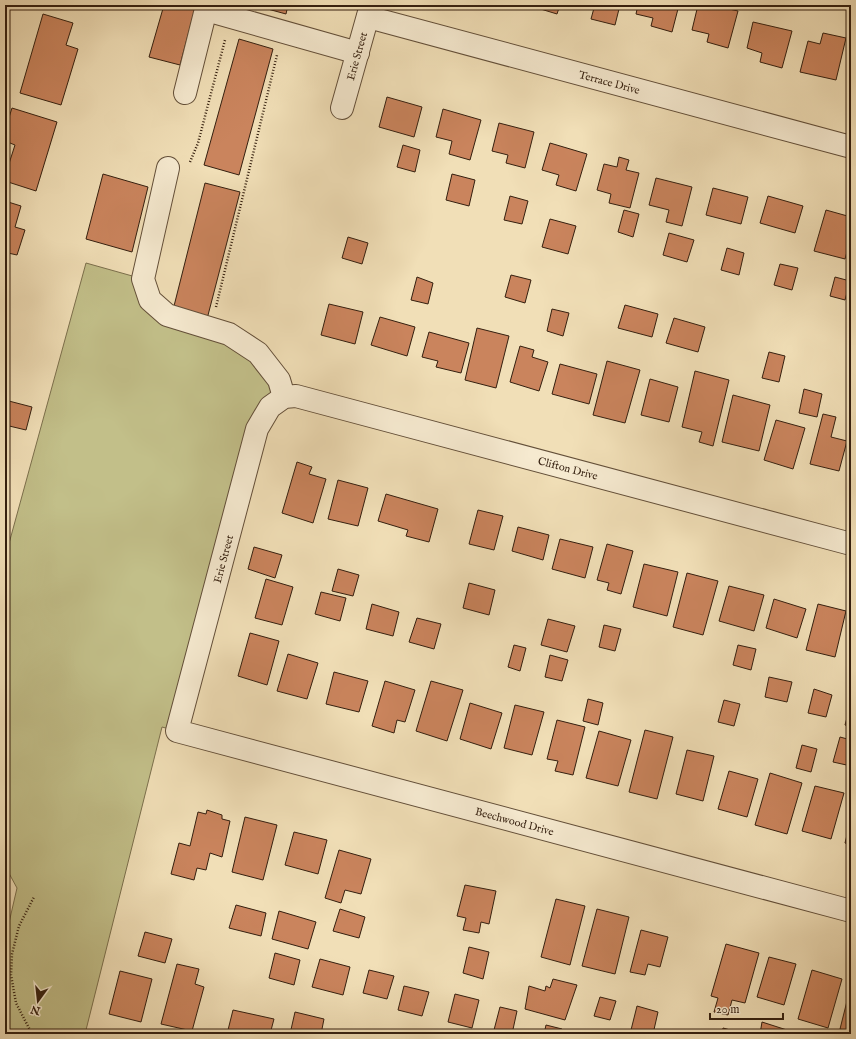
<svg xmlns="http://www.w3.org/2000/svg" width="856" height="1039" font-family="'IM FELL English',serif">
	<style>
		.green { fill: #c2bf89; stroke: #7b6f4c }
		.building { fill: #ca845d; stroke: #341f0f }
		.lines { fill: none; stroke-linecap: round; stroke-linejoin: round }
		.minor-casing { stroke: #634f39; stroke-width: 24 }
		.path { stroke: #341f0f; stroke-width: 2.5; stroke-dasharray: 1 2; stroke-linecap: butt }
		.minor { stroke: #f6ead0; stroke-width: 22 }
		.labels { text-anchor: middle; stroke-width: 4; stroke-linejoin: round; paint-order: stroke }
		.street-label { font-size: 11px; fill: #341f0f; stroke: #f6ead0 }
	</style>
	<rect width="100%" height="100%" fill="#f1dfb7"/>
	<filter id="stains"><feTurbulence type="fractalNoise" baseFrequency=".005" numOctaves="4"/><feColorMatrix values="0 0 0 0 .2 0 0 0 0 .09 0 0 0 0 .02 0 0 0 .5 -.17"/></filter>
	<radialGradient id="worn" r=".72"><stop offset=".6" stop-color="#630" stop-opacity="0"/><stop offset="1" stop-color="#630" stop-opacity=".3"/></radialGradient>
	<polygon class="green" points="86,263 143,279 150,300 275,364 270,407 177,731 162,727 85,1034 5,1034 5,940 17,888 5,866 5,558"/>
	<g class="building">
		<polygon points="164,5 196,5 180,65 149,57"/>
		<polygon points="253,5 288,5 286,14"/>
		<polygon points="535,5 560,5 557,14 534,7"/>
		<polygon points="583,5 620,5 615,25 591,19 594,8"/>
		<polygon points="638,5 679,5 672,32 651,26 653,18 636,14"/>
		<polygon points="698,5 712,5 738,11 728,48 707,42 709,34 692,30"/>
		<polygon points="43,14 73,23 66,45 78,49 61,105 20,93"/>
		<polygon points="753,22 792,31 782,68 760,62 762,53 747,48"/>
		<polygon points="823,33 846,38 836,80 800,72 808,41 820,44"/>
		<polygon points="239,39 273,49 239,175 204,165"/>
		<polygon points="387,97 422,107 414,137 379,127"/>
		<polygon points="12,108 57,122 36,191 5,181 5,176 15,145 5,141 5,130"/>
		<polygon points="443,109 481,120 470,160 449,154 452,141 436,137"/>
		<polygon points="499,123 534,132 525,168 506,163 508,155 492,151"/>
		<polygon points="550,143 587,154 576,191 556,185 559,175 542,170"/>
		<polygon points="403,145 420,150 415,172 397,167"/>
		<polygon points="619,157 629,160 626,170 639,173 630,208 609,203 611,194 597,190 604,164 617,167"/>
		<polygon points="103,174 148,187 132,252 86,239"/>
		<polygon points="452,174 475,180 469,206 446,200"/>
		<polygon points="656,178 692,187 682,226 666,222 669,210 649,205"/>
		<polygon points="205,183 240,192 207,319 173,310"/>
		<polygon points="713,188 748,197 741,224 706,215"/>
		<polygon points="510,196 528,201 522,224 504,220"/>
		<polygon points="768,196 803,206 795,233 760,223"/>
		<polygon points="5,201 21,206 15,227 25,230 17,255 8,253 5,263"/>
		<polygon points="624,210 639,214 633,237 618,232"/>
		<polygon points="826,210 851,217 851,237 845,259 814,251"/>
		<polygon points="550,219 576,226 568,254 542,247"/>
		<polygon points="669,233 694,240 687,262 663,255"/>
		<polygon points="348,237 368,243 362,264 342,258"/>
		<polygon points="727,248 744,253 739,275 721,270"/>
		<polygon points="780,264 798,268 792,290 774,285"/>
		<polygon points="511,275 531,280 525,303 505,297"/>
		<polygon points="417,277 433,283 428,304 411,300"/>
		<polygon points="835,277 850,281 845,300 830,296"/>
		<polygon points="329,304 363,312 355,344 321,335"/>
		<polygon points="625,305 658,314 652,337 618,328"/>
		<polygon points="552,309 569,313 563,336 547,331"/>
		<polygon points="380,317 415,327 407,356 371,345"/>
		<polygon points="674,318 705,327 698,352 666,343"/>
		<polygon points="477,328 509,336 496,388 465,380"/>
		<polygon points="429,332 469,343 461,373 436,367 438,361 422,357"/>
		<polygon points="520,346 534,350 532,357 548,362 539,391 510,382"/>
		<polygon points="769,352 785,356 779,382 762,378"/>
		<polygon points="607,361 640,370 625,423 593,415"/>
		<polygon points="560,364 597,374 589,404 552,394"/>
		<polygon points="695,371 729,380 713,446 699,442 702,432 682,427"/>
		<polygon points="650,379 678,387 669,422 641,415"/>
		<polygon points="804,389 822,394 817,417 799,413"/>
		<polygon points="733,395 770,405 759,451 722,442"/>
		<polygon points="5,400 32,407 26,430 5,425"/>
		<polygon points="851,401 851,418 847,416"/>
		<polygon points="823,414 836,417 831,437 847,441 839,471 810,464"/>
		<polygon points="776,420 805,428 793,469 764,460"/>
		<polygon points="297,462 312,467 309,474 326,479 313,523 282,513"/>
		<polygon points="338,480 368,488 358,526 328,519"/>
		<polygon points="386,494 438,509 429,542 406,536 408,530 378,521"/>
		<polygon points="478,510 503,516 494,550 469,544"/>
		<polygon points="518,527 549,535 543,560 512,551"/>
		<polygon points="560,539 593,547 585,578 552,569"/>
		<polygon points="607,544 633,551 621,594 607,590 609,583 597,580"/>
		<polygon points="254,547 282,555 275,578 248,569"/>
		<polygon points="644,564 678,572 667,616 633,607"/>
		<polygon points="338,569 359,575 353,596 332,591"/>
		<polygon points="687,573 718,581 703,635 673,627"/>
		<polygon points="266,579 293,587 282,625 255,618"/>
		<polygon points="469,583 495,590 489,615 463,608"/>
		<polygon points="729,586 764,595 754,631 719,621"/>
		<polygon points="321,592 346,598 340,621 315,614"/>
		<polygon points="774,599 806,609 797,638 766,628"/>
		<polygon points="372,604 399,612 393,636 366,629"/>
		<polygon points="818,604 846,611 835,657 806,650"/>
		<polygon points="417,618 441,624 434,649 409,642"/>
		<polygon points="548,619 575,626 567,652 541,645"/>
		<polygon points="604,625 621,629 615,651 599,647"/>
		<polygon points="250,633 279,641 267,685 238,676"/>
		<polygon points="514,645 526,648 520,671 508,667"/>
		<polygon points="738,645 756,649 751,670 733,665"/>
		<polygon points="288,654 318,663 307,699 277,691"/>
		<polygon points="550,655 568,660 562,681 545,677"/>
		<polygon points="334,672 368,681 359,712 326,704"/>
		<polygon points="769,677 792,682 787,702 765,697"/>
		<polygon points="385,681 415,690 405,722 397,720 394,733 372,726"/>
		<polygon points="431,681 463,690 447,741 416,731"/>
		<polygon points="814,689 832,695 826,717 808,713"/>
		<polygon points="588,699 603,703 598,725 583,721"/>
		<polygon points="724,700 740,704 734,726 718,722"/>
		<polygon points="470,703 502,713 491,749 460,739"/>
		<polygon points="851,703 851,727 845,725"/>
		<polygon points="515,705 544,712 532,755 504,748"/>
		<polygon points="557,720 585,727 573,775 555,771 558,761 547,759"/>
		<polygon points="645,730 673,737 657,799 629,792"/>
		<polygon points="599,731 631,740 618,786 586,778"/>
		<polygon points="840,737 851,740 851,766 833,762"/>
		<polygon points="802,745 817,749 811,772 796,768"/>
		<polygon points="687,750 714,756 703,801 676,794"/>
		<polygon points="729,771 758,779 747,817 718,809"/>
		<polygon points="770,773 802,783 787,834 755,825"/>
		<polygon points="815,786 844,793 831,839 802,831"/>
		<polygon points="207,810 222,815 222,819 230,821 222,857 210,853 206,870 197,868 194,880 171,874 179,843 190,846 198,812 206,814"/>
		<polygon points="245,817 277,825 263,880 232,872"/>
		<polygon points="851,819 851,845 845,843"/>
		<polygon points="294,832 327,840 318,874 285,865"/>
		<polygon points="339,850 371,859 361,894 345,890 341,903 325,898"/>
		<polygon points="465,885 496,891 489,924 481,922 479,933 463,930 466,918 457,916"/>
		<polygon points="556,899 585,906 570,965 541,957"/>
		<polygon points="236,905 266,913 261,936 229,928"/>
		<polygon points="340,909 365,917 359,938 333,931"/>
		<polygon points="597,909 629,917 615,974 582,966"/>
		<polygon points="279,911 316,922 308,949 272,939"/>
		<polygon points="641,930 668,937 660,967 648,964 645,975 630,972"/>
		<polygon points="145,932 172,939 165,963 138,956"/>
		<polygon points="726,944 759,953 745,1003 732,1000 728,1015 714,1012 718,998 711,996"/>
		<polygon points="469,947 489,952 483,979 463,973"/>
		<polygon points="275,953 300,960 294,985 269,978"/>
		<polygon points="769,957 796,964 784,1005 757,997"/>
		<polygon points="320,959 350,967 343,995 312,987"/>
		<polygon points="177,964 199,969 195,984 204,987 192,1031 161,1024"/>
		<polygon points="369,970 394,976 387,999 363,993"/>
		<polygon points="812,970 842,979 828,1028 798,1019"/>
		<polygon points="120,971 152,979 141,1022 109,1014"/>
		<polygon points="553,979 577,985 565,1020 525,1009 529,986 545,991 546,986 550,988"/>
		<polygon points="851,985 851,1032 840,1029"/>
		<polygon points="404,986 429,992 422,1016 398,1010"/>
		<polygon points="455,994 479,1000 472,1028 448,1022"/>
		<polygon points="600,997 616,1001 610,1020 594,1016"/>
		<polygon points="637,1006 658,1012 653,1034 648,1034 631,1030"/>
		<polygon points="500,1007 517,1011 512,1034 508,1034 494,1030"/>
		<polygon points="233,1010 274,1019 270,1034 227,1034"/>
		<polygon points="295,1012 324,1019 321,1034 290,1034"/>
		<polygon points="762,1022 790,1031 789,1034 760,1034"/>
		<polygon points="546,1025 562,1029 560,1034 544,1034"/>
		<polygon points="723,1028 745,1034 722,1034"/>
	</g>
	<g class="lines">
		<defs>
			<g id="minor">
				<polyline points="206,10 358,53"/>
				<path id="s1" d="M368,17l483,130"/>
				<polyline points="185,93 207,5"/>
				<path id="s2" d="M342,108l29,-103"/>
				<polyline points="168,168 143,279 150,300 167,315 229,334 258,353 279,380 284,397"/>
				<path id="s3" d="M851,544l-555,-148 -12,1 -14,10 -13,22 -80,302 674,180"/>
			</g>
		</defs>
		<use href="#minor" class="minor-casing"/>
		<g class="path">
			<polyline points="190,162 198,143 225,40"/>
			<polyline points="216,307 277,55"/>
			<polyline points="32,1034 16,1003 11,975 12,954 19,926 34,897"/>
		</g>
		<use href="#minor" class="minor"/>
	</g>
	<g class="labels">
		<g class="street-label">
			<text dy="4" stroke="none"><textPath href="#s2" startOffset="54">Erie Street</textPath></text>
			<text dy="4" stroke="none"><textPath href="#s1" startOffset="250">Terrace Drive</textPath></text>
			<text transform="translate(568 468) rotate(15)" y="4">Clifton Drive</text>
			<text transform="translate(223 559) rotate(-75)" y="4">Erie Street</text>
			<text dy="4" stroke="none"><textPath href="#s3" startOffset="1291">Beechwood Drive</textPath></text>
		</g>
	</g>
	<rect width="856" height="1039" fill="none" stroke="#f1dfb7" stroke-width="20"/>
	<rect x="6" y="6" width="844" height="1027" fill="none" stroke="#341f0f" stroke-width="2"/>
	<rect x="10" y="10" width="836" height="1019" fill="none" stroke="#341f0f"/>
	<g transform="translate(38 1001) rotate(195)" stroke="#f6ead0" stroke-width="3" paint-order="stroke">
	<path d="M0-3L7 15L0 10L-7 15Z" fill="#341f0f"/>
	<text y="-6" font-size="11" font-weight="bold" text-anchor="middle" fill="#341f0f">N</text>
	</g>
	<path d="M710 1013v6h73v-6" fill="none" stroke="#341f0f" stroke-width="2"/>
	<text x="716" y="1013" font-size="12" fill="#341f0f" stroke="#f6ead0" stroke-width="3" paint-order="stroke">20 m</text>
	<rect width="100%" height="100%" filter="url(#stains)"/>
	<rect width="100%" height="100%" fill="url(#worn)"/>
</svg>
